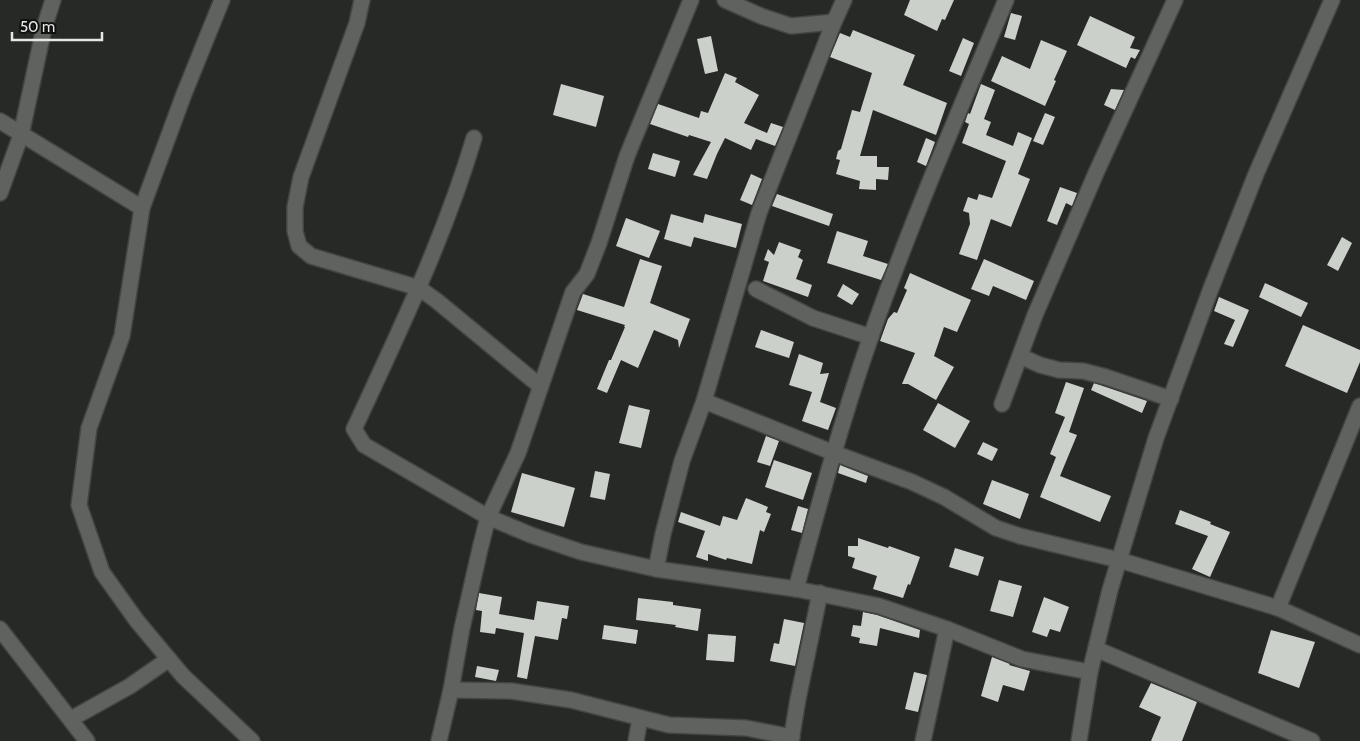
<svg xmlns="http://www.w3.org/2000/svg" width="1360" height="741" font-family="Cabin,sans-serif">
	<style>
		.building { fill: #ccd0cb }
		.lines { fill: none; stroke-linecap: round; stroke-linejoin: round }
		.minor-casing { stroke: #424542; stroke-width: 18 }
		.minor { stroke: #5f625e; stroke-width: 15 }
	</style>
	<rect width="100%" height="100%" fill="#262925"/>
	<g class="building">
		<polygon points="910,0 954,0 945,20 942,19 937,31 904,15"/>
		<polygon points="1011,13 1022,16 1015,40 1004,37"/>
		<polygon points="1090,16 1135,37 1130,48 1140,50 1135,59 1131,57 1126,68 1077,45"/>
		<polygon points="853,30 915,55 903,85 947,103 936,135 873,110 860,156 877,156 877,167 889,167 888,180 876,179 876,190 859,189 860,181 836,174 840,160 836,159 838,151 841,149 852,110 860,112 872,73 830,57 840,33 850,37"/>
		<polygon points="711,36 718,71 705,74 697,39"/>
		<polygon points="963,38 974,43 961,76 949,71"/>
		<polygon points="1041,40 1067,51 1054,80 1056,81 1045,106 991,81 1002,56 1030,69"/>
		<polygon points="725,73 737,78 735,82 759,95 744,123 767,133 771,123 783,127 775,146 756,139 751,150 725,138 717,154 707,179 693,175 711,142 689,135 688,137 650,124 658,104 699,118 701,111 708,113"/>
		<polygon points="561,84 604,96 596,127 553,115"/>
		<polygon points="981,84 995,90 984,119 991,122 986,135 1013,146 1018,132 1032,138 1018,174 1030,179 1011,227 991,219 977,260 959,254 970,224 969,213 963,211 968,197 977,200 979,194 992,198 1006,161 962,143 969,124 965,122 968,113 970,114"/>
		<polygon points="1111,89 1124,90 1115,110 1104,105"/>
		<polygon points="1045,113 1055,117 1043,145 1033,141"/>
		<polygon points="926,138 935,142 926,166 917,162"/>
		<polygon points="653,153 680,161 675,177 648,169"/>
		<polygon points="751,174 762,179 752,205 740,200"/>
		<polygon points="1060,187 1077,193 1072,206 1066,203 1057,225 1047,221"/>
		<polygon points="777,194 833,214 829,226 772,206"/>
		<polygon points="671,214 703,223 705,214 742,224 736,248 694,237 691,247 664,239"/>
		<polygon points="626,218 660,231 649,258 616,246"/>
		<polygon points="837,231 868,241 863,256 888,264 881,280 827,263"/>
		<polygon points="1342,237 1352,243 1338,271 1327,265"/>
		<polygon points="779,242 801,250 798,257 803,260 796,279 812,285 808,297 763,281 769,262 764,260 768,249 774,255"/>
		<polygon points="640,259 662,266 650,303 690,319 679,348 678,340 654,330 638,368 621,360 607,393 597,389 609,360 611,360 625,327 624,327 625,325 577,310 583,294 624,307"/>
		<polygon points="984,259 1034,281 1026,300 993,286 989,296 971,289"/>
		<polygon points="910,273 971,300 957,332 944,327 934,356 954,367 936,400 908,384 902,384 915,353 880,341 888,319 894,312 897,313 907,290 904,288"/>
		<polygon points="1265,283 1308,303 1301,317 1259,297"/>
		<polygon points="843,284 859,294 852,305 837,296"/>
		<polygon points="1219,297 1249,310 1233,347 1224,344 1235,320 1214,311"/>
		<polygon points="1303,325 1360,350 1360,362 1347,393 1285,366"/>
		<polygon points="761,330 794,342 789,358 755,347"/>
		<polygon points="799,354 823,363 820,374 829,373 820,402 836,408 828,430 802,421 812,392 789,385"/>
		<polygon points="1066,382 1084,388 1069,432 1077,435 1060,476 1111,496 1100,522 1040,497 1056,457 1050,454 1065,417 1055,413"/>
		<polygon points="1094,383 1147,401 1142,413 1091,390"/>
		<polygon points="938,403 970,421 955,448 923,430"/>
		<polygon points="629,405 650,410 641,448 619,443"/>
		<polygon points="766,436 779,441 770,466 757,462"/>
		<polygon points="983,442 998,449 992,461 977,454"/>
		<polygon points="774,460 812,473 803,500 765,487"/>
		<polygon points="840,465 868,476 866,483 838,473"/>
		<polygon points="595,471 610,474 605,500 590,497"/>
		<polygon points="522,473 575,488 564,527 511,512"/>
		<polygon points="992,480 1029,494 1020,519 983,504"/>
		<polygon points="746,498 768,507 766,512 771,514 764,532 760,530 752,564 727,558 726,560 708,554 708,561 696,557 705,531 678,522 681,512 720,526 723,516 737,520"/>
		<polygon points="798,506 808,509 802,533 791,530"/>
		<polygon points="1180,510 1211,522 1210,524 1230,532 1210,577 1192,569 1208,536 1175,524"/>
		<polygon points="858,538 888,548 889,546 920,557 910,585 908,584 903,598 873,589 877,576 852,568 855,558 848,556 848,546 858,546"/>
		<polygon points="955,548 984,557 978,576 949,567"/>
		<polygon points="999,580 1022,586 1013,617 990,611"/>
		<polygon points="479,593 502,597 499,614 534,620 537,601 569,606 567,619 562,618 558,640 535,636 527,679 517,677 524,633 496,628 495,634 480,632 482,611 476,610"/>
		<polygon points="1044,597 1069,607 1060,632 1050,629 1047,637 1032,632"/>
		<polygon points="638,598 673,602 673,605 701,609 698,631 675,627 676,625 636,620"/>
		<polygon points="863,612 877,615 920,630 919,638 880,628 877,646 859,643 860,638 851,636 853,625 861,626"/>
		<polygon points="784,619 804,623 795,666 770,661 774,643 779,644"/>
		<polygon points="604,625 638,630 636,644 602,639"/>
		<polygon points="1271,630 1315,642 1299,688 1258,673"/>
		<polygon points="708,634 736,636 734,662 706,660"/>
		<polygon points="992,657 1010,664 1009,665 1030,671 1024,691 1003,685 998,702 981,696"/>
		<polygon points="477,666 499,670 496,681 475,677"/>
		<polygon points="914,672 927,675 918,712 905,709"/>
		<polygon points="1151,683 1197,702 1182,741 1151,741 1161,717 1139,707"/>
	</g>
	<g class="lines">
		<defs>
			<g id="minor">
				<polyline points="362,0 357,23 301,177 295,207 295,231 299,246 311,256 419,288 437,301 540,386"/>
				<polyline points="725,0 761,16 791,26 834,22"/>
				<polyline points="0,121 142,208 184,94 222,0"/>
				<path d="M474,138c-30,101 -76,196 -120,291l10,16 124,72 43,18 50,17 75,17 140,20 83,17 68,23 75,30 68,13"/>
				<polyline points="0,193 21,135 44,28 53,0"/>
				<polyline points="142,208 122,336 89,428 79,505 102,572 137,621 183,676 252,741"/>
				<polyline points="756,289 813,318 871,337"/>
				<polyline points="1020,356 1040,365 1059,370 1083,371 1106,377 1171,399"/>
				<polyline points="704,401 834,453 912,482 944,497 996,528 1020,536 1119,560 1278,608 1360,645"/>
				<polyline points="1002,404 1035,315 1096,173 1175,0"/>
				<polyline points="656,569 663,534 682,461 704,401 759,213 834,22 844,0"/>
				<path d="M796,589c23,-85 46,-170 75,-253 40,-114 88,-225 135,-336"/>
				<polyline points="1278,608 1360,406"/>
				<polyline points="0,629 87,741"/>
				<polyline points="1096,649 1312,741"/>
				<polyline points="451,690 511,691 571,700 669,725 746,728 792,737"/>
				<polyline points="71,719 130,686 169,659"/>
				<polyline points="439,741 451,690 462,628 480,549 488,517 518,453 573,292 587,274 599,243 627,156 691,0"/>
				<polyline points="636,741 640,718"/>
				<polyline points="791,741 798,699 820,593"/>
				<polyline points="923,741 947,629"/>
				<polyline points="1079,741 1090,672 1110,590 1156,438 1210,291 1256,174 1332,0"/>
			</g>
		</defs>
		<use href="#minor" class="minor-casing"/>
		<use href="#minor" class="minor"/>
	</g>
	<path d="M12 32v8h90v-8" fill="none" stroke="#e5e8e5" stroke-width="2.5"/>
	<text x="20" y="32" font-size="15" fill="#e5e8e5" stroke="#101110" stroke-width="4" paint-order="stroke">50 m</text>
</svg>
